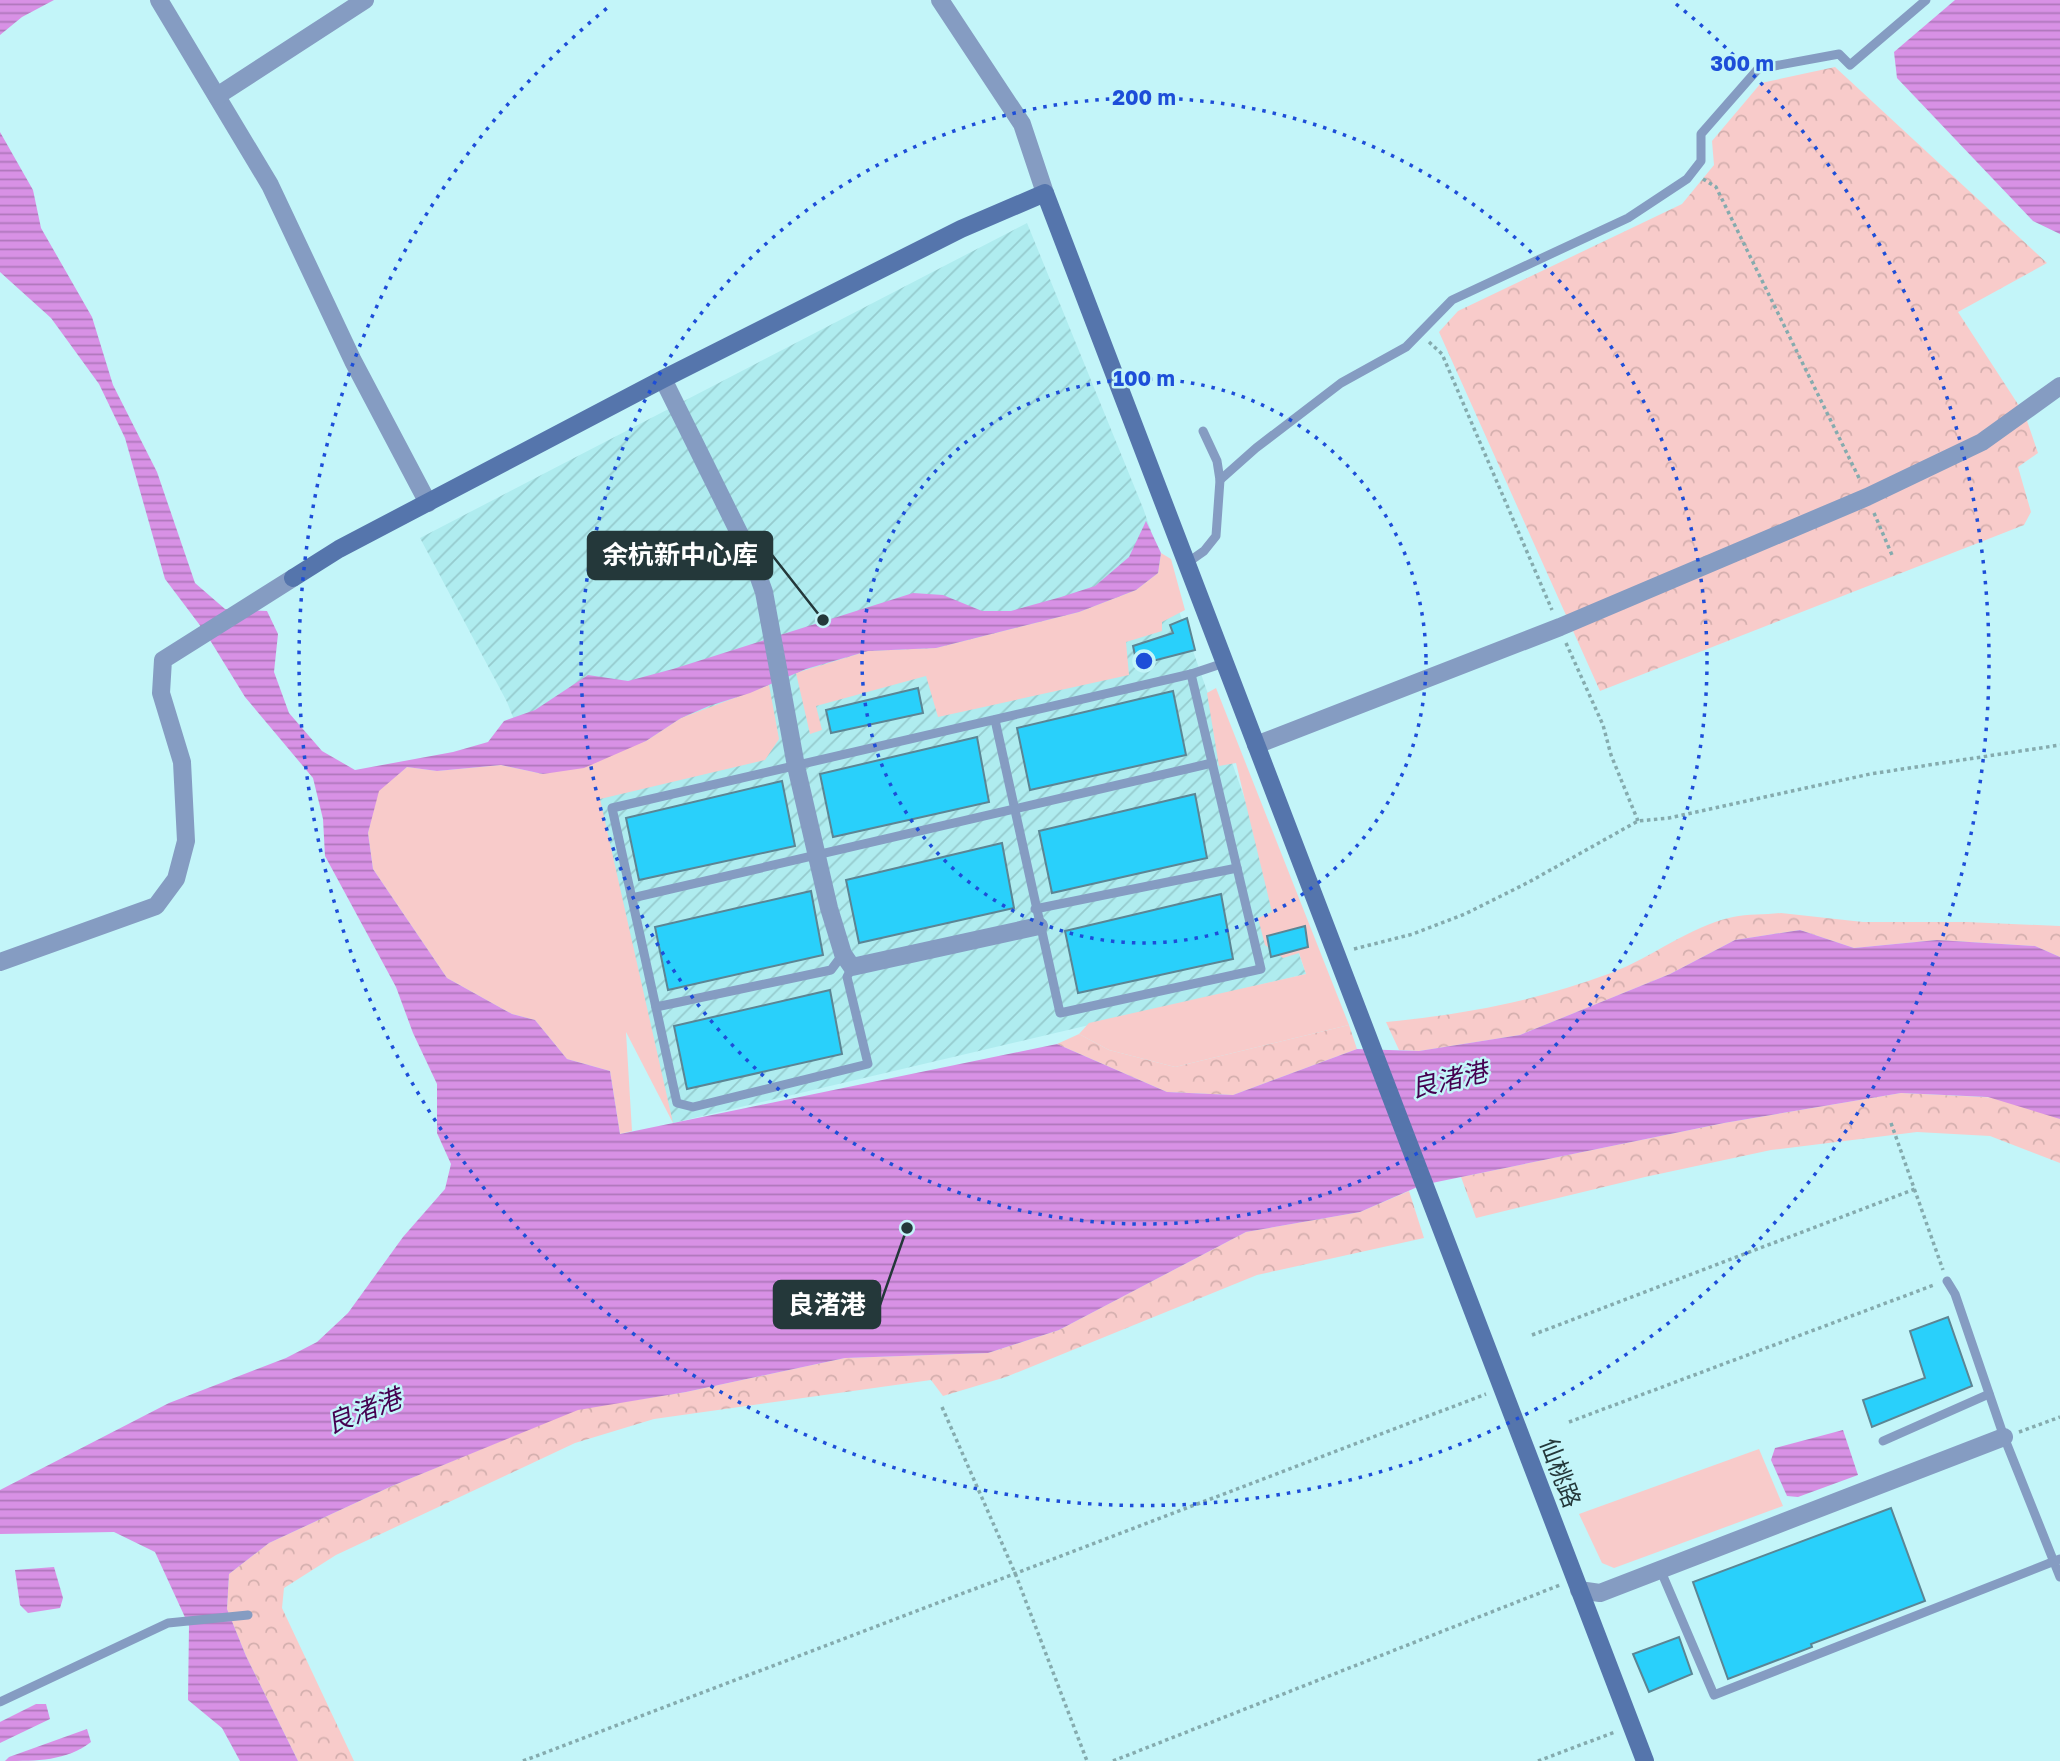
<svg xmlns="http://www.w3.org/2000/svg" width="2060" height="1761" font-family="'Golos Text','Noto Sans SC',sans-serif">
	<style>
		.industrial { fill: url(#industrial-furrows) }
		.green { fill: #f8cbca }
		.forest { fill: url(#forest-crowns) }
		.water { fill: url(#water-rules) }
		.building { fill: #29d0fb; stroke: #5b8594; stroke-width: 2 }
		.lines { fill: none; stroke-linecap: round; stroke-linejoin: round }
		.path { stroke: #85abae; stroke-width: 3.5; stroke-dasharray: 3.5 3.5; stroke-linecap: butt }
		.lane { stroke: #859cc2; stroke-width: 9 }
		.street { stroke: #859cc2; stroke-width: 18 }
		.secondary { stroke: #5575ac; stroke-width: 18 }
		.ring { fill: none; stroke: #1d4ed8; stroke-width: 3.5; stroke-dasharray: 3.5 7 }
		.labels { text-anchor: middle; stroke-width: 5; stroke-linejoin: round; paint-order: stroke }
		.street-label { font-size: 24px; fill: #24383a; stroke: #c3f5f9 }
		.water-label { font-size: 26px; font-style: italic; fill: #450050; stroke: #c3f5f9 }
		.centre { fill: #1d4ed8; stroke: #c3f5f9; stroke-width: 3.5 }
		.ring-label { font-size: 21px; text-anchor: middle; font-weight: bold; fill: #1d4ed8; stroke: #c3f5f9; stroke-width: 5; stroke-linejoin: round; paint-order: stroke }
		.leader { fill: none; stroke: #24383a; stroke-width: 2.5 }
		.callout-dot { fill: #24383a; stroke: #c3f5f9; stroke-width: 2.5 }
		.callout { fill: #24383a; stroke: #24383a; stroke-width: 2.5 }
		.callout-label { font-size: 26px; text-anchor: middle; font-weight: bold; fill: #fff }
	</style>
	<defs>
		<pattern id="industrial-furrows" width="10" height="10" patternUnits="userSpaceOnUse" patternTransform="scale(1.75)"><rect width="10" height="10" fill="#afecef"/><path d="M-1 1l2-2M0 10L10 0M9 11l2-2" fill="none" stroke="#96cbce"/></pattern>
		<pattern id="forest-crowns" width="20" height="18" patternUnits="userSpaceOnUse" patternTransform="scale(1.75)"><rect width="20" height="18" fill="#f8cbca"/><path d="M2 6a3 3 0 1 1 6 0M12 15a3 3 0 1 1 6 0" fill="none" stroke="#d4afae"/></pattern>
		<pattern id="water-rules" width="6" height="5" patternUnits="userSpaceOnUse" patternTransform="scale(1.75)"><rect width="6" height="5" fill="#d891e5"/><path d="M0 2.5h6" fill="none" stroke="#af77bb"/></pattern>
	</defs>
	<rect width="100%" height="100%" fill="#c3f5f9"/>
	<polygon class="industrial" points="1027,223 1143,508 1306,974 673,1123 507,702 420,538"/>
	<g class="green">
		<polygon points="1161,553 1171,559 1185,610 1162,622 1162,631 1126,642 1129,675 938,717 926,676 816,706 822,730 810,734 796,673 868,651 936,648 1079,612 1136,590 1158,573"/>
		<polygon points="769,685 779,739 765,760 600,799 673,1123 626,1032 632,1131 620,1134 610,1071 567,1059 535,1020 512,1014 447,978 373,869 368,833 378,791 407,767 437,771 501,765 543,774 646,741 681,718"/>
		<polygon points="1216,688 1349,1025 1175,1067 1109,1050 1079,1034 1089,1023 1306,974 1299,953 1283,958 1265,945 1258,918 1272,912 1236,763 1219,766 1207,693"/>
		<polygon points="1759,1449 1783,1506 1614,1568 1602,1563 1579,1514"/>
	</g>
	<g class="forest">
		<polygon points="1835,67 2047,263 1958,312 2025,415 2038,453 2018,467 2031,512 2024,525 1600,691 1439,332 1458,311 1682,204 1714,165 1712,141 1761,83"/>
		<path d="M1781,913l82,9h104l93,4v31l-25,-11 -98,-6 -83,8 -54,-18 -65,10 -65,34 -150,61 -101,16 -20,-1 -13,-28c80,-8 150,-21 225,-49 42,-16 77,-46 122,-56 15,-3 32,-2 48,-4z"/>
		<polygon points="1349,1025 1357,1049 1233,1095 1167,1092 1057,1044 1079,1034 1109,1050 1175,1067"/>
		<polygon points="1901,1093 2022,1099 2060,1119 2060,1163 1990,1136 1917,1132 1771,1150 1645,1177 1476,1218 1461,1177 1724,1123"/>
		<polygon points="1409,1191 1424,1238 1257,1275 1006,1377 943,1396 931,1380 654,1419 575,1443 336,1555 284,1588 282,1608 354,1761 298,1761 246,1656 227,1609 229,1574 269,1543 392,1486 578,1409 686,1392 845,1358 988,1353 1059,1330 1246,1232 1360,1212"/>
	</g>
	<g class="water">
		<polygon points="0,0 54,0 22,17 0,35"/>
		<polygon points="1955,0 2060,0 2060,234 2033,221 1897,78 1894,52"/>
		<polygon points="0,132 33,190 41,228 92,317 113,385 157,472 195,583 225,609 267,611 278,634 274,672 289,713 322,751 355,770 453,752 488,742 504,721 535,710 588,675 628,681 673,669 913,593 943,595 982,611 1011,611 1061,597 1095,586 1129,557 1146,521 1161,553 1158,573 1136,590 1079,612 936,648 868,651 806,669 750,693 709,706 681,718 646,741 584,768 543,774 501,765 437,771 407,767 379,791 368,833 373,869 447,978 512,1014 535,1020 567,1059 610,1071 620,1134 1057,1044 1167,1092 1233,1095 1357,1049 1419,1051 1520,1035 1670,974 1735,940 1800,930 1854,948 1937,940 2035,946 2060,957 2060,1119 1988,1097 1901,1093 1724,1123 1422,1185 1360,1212 1246,1232 1059,1330 988,1353 845,1358 686,1392 578,1410 392,1486 269,1543 229,1574 227,1609 246,1656 298,1761 240,1761 222,1728 188,1700 189,1626 155,1552 114,1532 0,1534 0,1490 169,1403 286,1358 317,1342 348,1313 403,1237 445,1189 451,1164 437,1133 437,1084 413,1033 396,987 325,856 323,819 313,778 245,697 205,632 165,579 125,438 99,384 51,318 0,272"/>
		<polygon points="1843,1430 1858,1475 1798,1497 1787,1496 1771,1460 1775,1448"/>
		<polygon points="54,1567 63,1598 60,1608 28,1613 20,1605 15,1570"/>
		<polygon points="36,1704 46,1704 50,1719 0,1743 0,1722"/>
		<path d="M87,1729l4,13c-24,19 -55,19 -86,19l4,-4z"/>
	</g>
	<g class="building">
		<polygon points="1187,618 1195,650 1137,665 1133,646 1173,633 1170,625"/>
		<polygon points="918,688 923,713 831,733 826,710"/>
		<polygon points="1173,691 1186,755 1030,790 1017,728"/>
		<polygon points="977,737 989,802 833,837 820,774"/>
		<polygon points="782,781 795,846 639,880 626,818"/>
		<polygon points="1195,794 1207,858 1052,893 1039,831"/>
		<polygon points="1002,843 1014,908 859,943 846,880"/>
		<polygon points="811,891 823,955 668,990 655,927"/>
		<polygon points="1221,894 1233,959 1078,993 1065,931"/>
		<polygon points="1305,926 1308,947 1271,957 1267,936"/>
		<polygon points="830,990 842,1054 687,1089 674,1026"/>
		<polygon points="1948,1317 1972,1386 1872,1427 1863,1400 1925,1378 1910,1331"/>
		<polygon points="1891,1508 1925,1601 1811,1644 1812,1647 1728,1679 1693,1582"/>
		<polygon points="1679,1637 1692,1674 1649,1692 1633,1654"/>
	</g>
	<g class="lines">
		<g class="path">
			<polyline points="1703,179 1716,187 1860,480"/>
			<polyline points="1429,342 1442,354 1552,610"/>
			<polyline points="1874,513 1892,555"/>
			<polyline points="1566,643 1603,725 1611,755 1638,821"/>
			<polyline points="1354,949 1413,934 1465,914 1529,882 1638,821 1669,818 1870,774 2060,745"/>
			<polyline points="1891,1123 1943,1270"/>
			<polyline points="1532,1335 1915,1189"/>
			<polyline points="942,1407 1015,1573 1087,1761"/>
			<polyline points="1569,1422 1934,1285"/>
			<polyline points="2019,1432 2060,1417"/>
			<polyline points="523,1761 1486,1394"/>
			<polyline points="1113,1761 1560,1585"/>
			<polyline points="1538,1761 1615,1732"/>
		</g>
		<g class="lane">
			<polyline points="1220,480 1256,448 1341,383 1406,347 1452,300 1628,218 1687,179 1701,161 1701,134 1758,69 1839,54 1850,65 1926,0"/>
			<polyline points="1187,563 1204,551 1216,536 1220,480 1217,461 1203,431"/>
			<polyline points="995,720 1060,1013 1261,969 1191,674"/>
			<polyline points="632,898 1212,763"/>
			<polyline points="1035,909 1237,868"/>
			<polyline points="852,967 847,977 868,1064 693,1107 677,1103 612,808 1191,674 1224,663"/>
			<polyline points="656,1007 831,970 843,954"/>
			<polyline points="1947,1281 1955,1294 2004,1437 2060,1577"/>
			<polyline points="1883,1441 1989,1394"/>
			<polyline points="1660,1569 1714,1695 2060,1559"/>
			<polyline points="0,1702 168,1623 248,1615"/>
		</g>
		<g class="street">
			<polyline points="159,0 270,185 353,361 428,503"/>
			<polyline points="940,0 1022,124 1045,193"/>
			<polyline points="217,96 365,0"/>
			<polyline points="663,379 753,561 764,592 796,766 829,908 843,954 852,967 1039,926"/>
			<polyline points="1256,745 1560,627 1867,497 1982,442 2060,386"/>
			<polyline points="0,962 156,906 176,879 186,841 182,762 161,693 163,660 293,578"/>
			<polyline points="1579,1590 1600,1593 2004,1437"/>
		</g>
		<polyline class="secondary" points="293,578 339,549 663,379 961,229 1045,193 1645,1761"/>
	</g>
	<g class="ring">
		<circle cx="1144" cy="661" r="282"/>
		<circle cx="1144" cy="661" r="563"/>
		<path d="M1676 4A845 845 0 1 1 612 4"/>
	</g>
	<g class="labels">
		<g class="street-label">
			<text transform="translate(1560 1473) rotate(69)" y="8">仙桃路</text>
		</g>
		<g class="water-label">
			<text transform="translate(1449 1080) rotate(-13)" y="9">良渚港</text>
			<text transform="translate(364 1411) rotate(-21)" y="9">良渚港</text>
		</g>
	</g>
	<circle cx="1144" cy="661" r="10" class="centre"/>
	<g class="ring-label">
		<text x="1742" y="71">300 m</text>
		<text x="1144" y="105">200 m</text>
		<text x="1144" y="386">100 m</text>
	</g>
	<path class="leader" d="M823 620L772 555M907 1228L880 1305"/>
	<g class="callout-dot">
		<circle cx="823" cy="620" r="7"/>
		<circle cx="907" cy="1228" r="7"/>
	</g>
	<g class="callout">
		<rect x="588" y="532" width="184" height="47" rx="7"/>
		<rect x="774" y="1281" width="106" height="47" rx="7"/>
	</g>
	<g class="callout-label">
		<text x="680" y="564">余杭新中心库</text>
		<text x="827" y="1314">良渚港</text>
	</g>
</svg>
